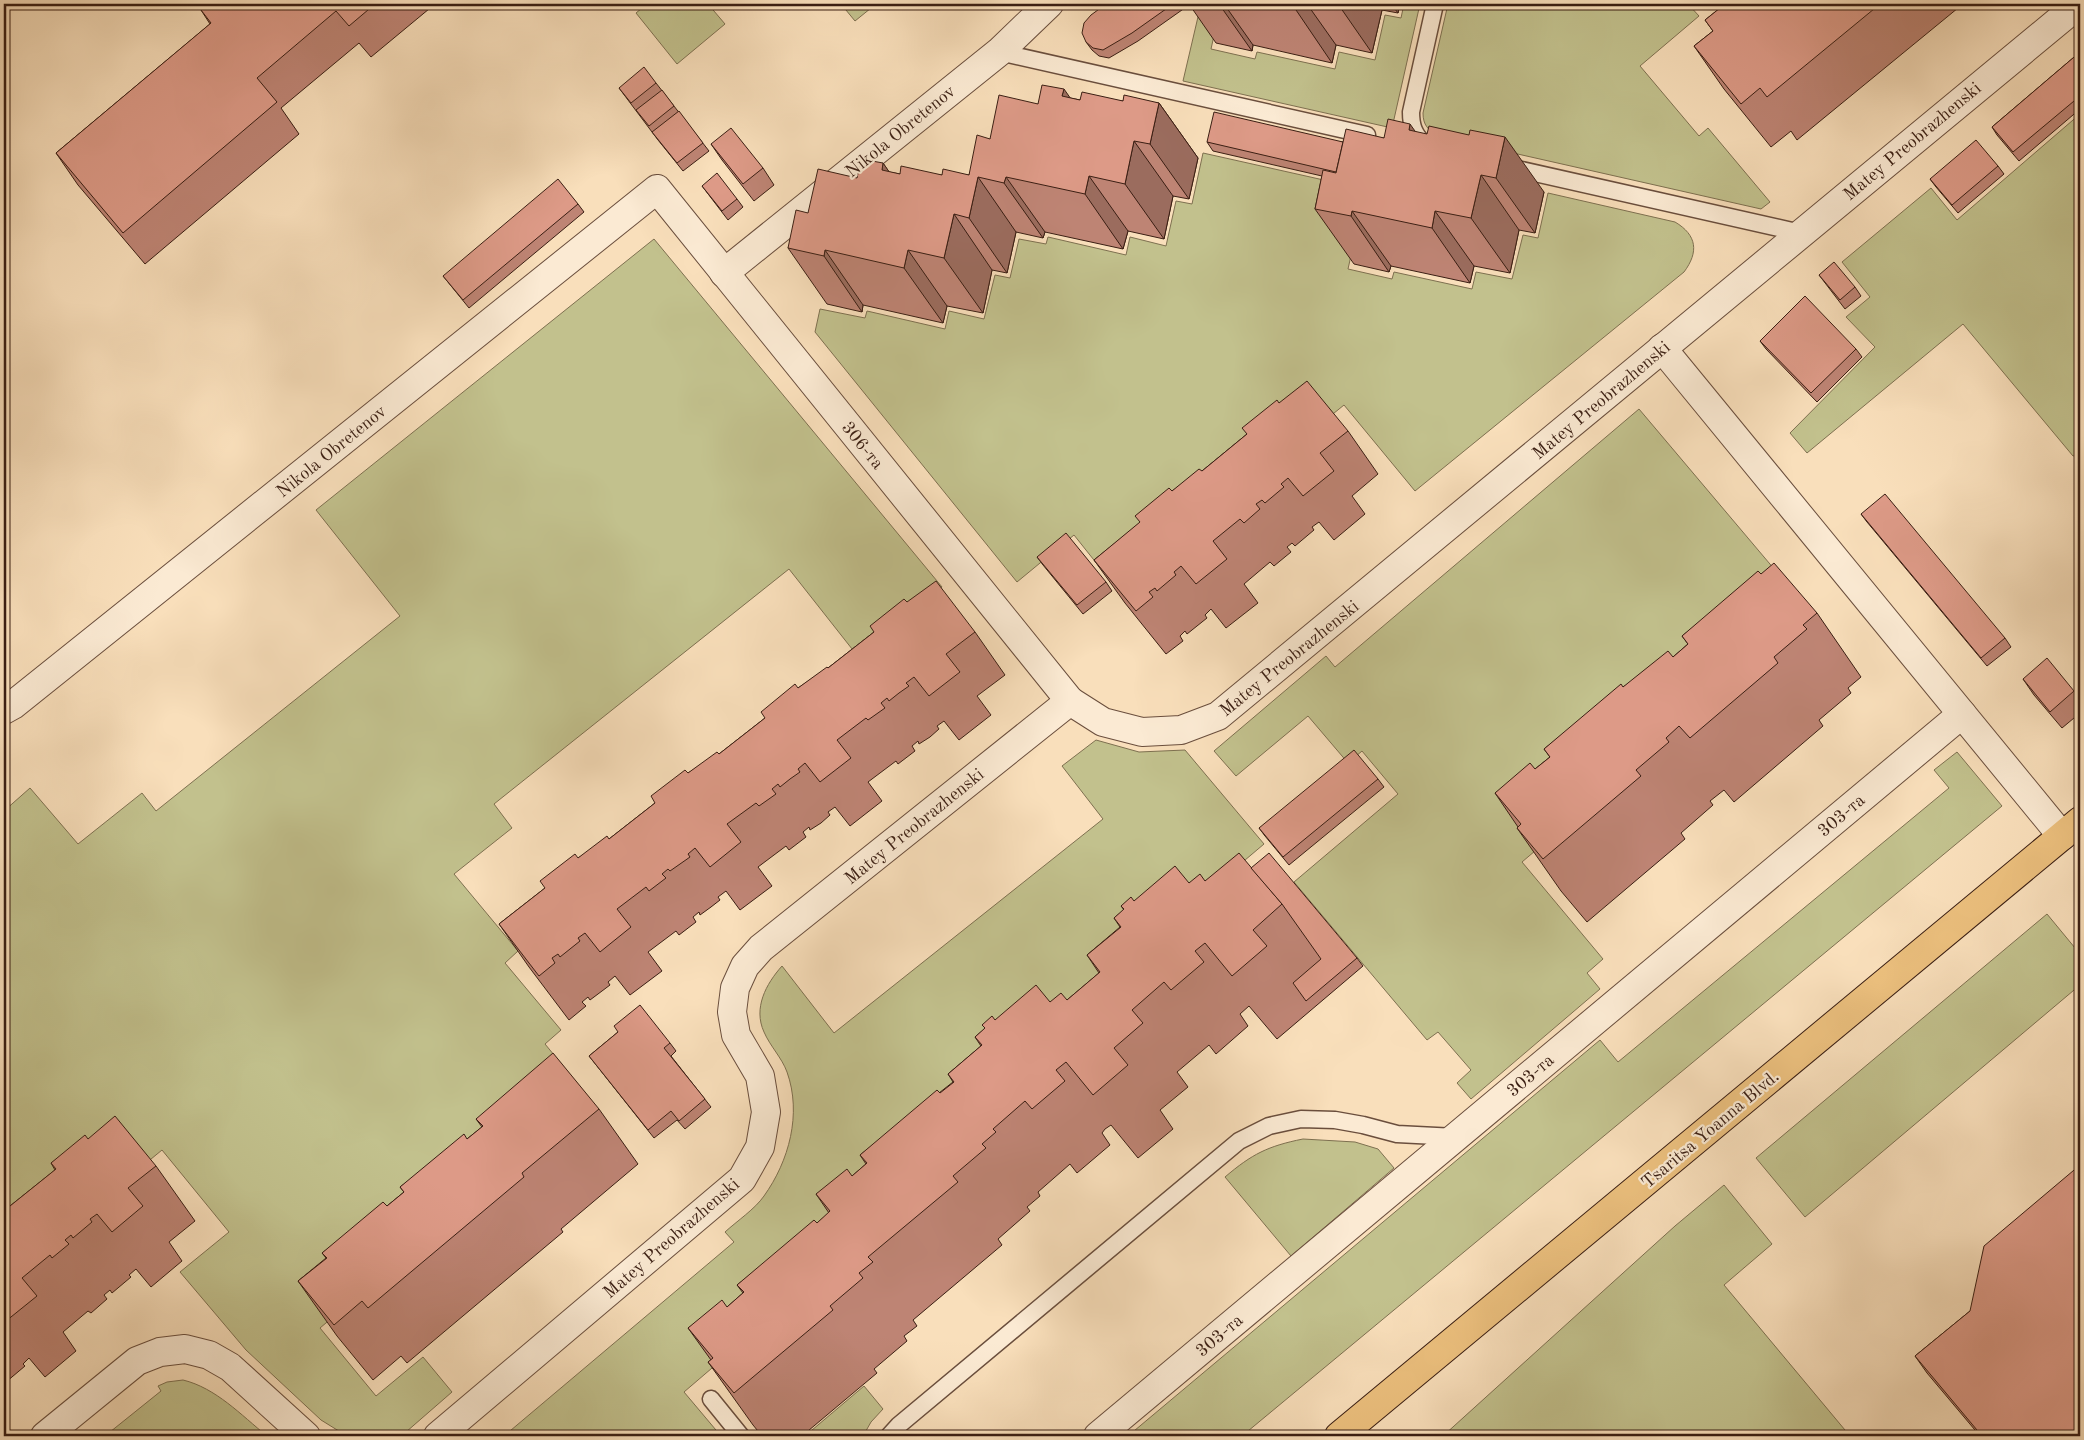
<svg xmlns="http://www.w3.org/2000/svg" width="2084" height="1440" font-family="'Old Standard TT',serif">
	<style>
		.green { fill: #c2c18d; stroke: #7e7050 }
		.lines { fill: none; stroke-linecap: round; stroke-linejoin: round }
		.lane-casing { stroke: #6a4e3d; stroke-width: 19 }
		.street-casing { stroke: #6a4e3d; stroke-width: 30 }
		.primary-casing { stroke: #3a1e13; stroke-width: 30 }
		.lane { stroke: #fbead3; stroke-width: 16 }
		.street { stroke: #fbead3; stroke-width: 28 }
		.primary { stroke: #ecc07e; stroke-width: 28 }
		.wall { fill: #be8474; stroke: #3a1e13 }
		.shaded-wall { fill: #9b6c5e; stroke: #3a1e13 }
		.building { fill: #dd9a87; stroke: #3a1e13 }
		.labels { text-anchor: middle; stroke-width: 4.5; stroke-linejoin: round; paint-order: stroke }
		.street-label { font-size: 18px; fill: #3a1e13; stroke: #fbead3 }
	</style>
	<rect width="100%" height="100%" fill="#f9dfbb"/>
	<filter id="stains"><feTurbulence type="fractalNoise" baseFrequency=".004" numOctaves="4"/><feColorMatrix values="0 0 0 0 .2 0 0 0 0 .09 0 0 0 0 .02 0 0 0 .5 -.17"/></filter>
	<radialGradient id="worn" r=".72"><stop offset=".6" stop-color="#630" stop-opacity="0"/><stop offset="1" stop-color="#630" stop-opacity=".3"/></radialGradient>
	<g class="green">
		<polygon points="647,4 708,4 725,24 677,64 636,13"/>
		<polygon points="841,4 876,4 855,21"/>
		<polygon points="1201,4 1221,4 1211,49 1255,59 1257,52 1335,69 1339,52 1375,60 1385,15 1401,18 1404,4 1420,4 1392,128 1183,81"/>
		<path d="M1448,4h240l11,12 -59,50 59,70 9,-8 62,74 -9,7 -323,-73c-10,-6 -15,-11 -15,-23z"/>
		<polygon points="2080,114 2080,455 2073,456 1963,324 1807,453 1790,433 1875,347 1846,317 1870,297 1842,262 1931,188 1957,220"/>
		<path d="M1203,153l143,32 13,35 -11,49 44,10 2,-7 78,17 4,-17 36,7 11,-44 15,3 10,-45 127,29c22,13 24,30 9,50l-269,219 -71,-86 -227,184 -43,-54 -57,47 -202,-250 5,-23 45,9 2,-7 78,18 4,-18 35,8 11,-44 15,3 9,-39 27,5 2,-7 78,18 4,-18 36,9 10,-45 16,3z"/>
		<polygon points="654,239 942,587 856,654 789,569 494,804 512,828 454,874 518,951 505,963 561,1030 545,1044 591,1100 320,1328 376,1396 423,1357 452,1392 406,1432 392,1436 353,1436 342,1433 321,1420 246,1350 180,1272 229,1232 162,1150 4,1280 4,811 30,788 78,844 142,793 156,811 400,616 316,510"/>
		<polygon points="1639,409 1813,615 1522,862 1603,959 1587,973 1600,989 1471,1099 1457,1083 1471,1070 1438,1032 1427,1040 1294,882 1398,794 1362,751 1348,763 1308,716 1236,776 1214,751 1326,656 1335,667"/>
		<path d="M1096,740l43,12 46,-2 79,94 -395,334 -88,131 -97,83 37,44h-217l230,-194 -9,-10c12,-11 30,-23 39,-36 25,-35 38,-82 23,-124 -5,-14 -17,-26 -23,-40 -11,-24 2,-48 18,-66l52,67 269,-214 -41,-53z"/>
		<polygon points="1957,752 2002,806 1242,1436 1128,1436 1600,1040 1618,1062 1949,788 1934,770"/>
		<polygon points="2047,914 2080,954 2080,985 1805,1217 1756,1158"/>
		<path d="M1303,1139l52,3 23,7 16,19 -103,88 -66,-79c27,-23 43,-31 78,-38z"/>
		<polygon points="1724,1185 1772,1244 1724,1285 1850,1436 1443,1436 1675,1226"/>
		<path d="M183,1380c33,8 58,35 84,56h-162l56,-45 -3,-5 9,-4z"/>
		<polygon points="864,1386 883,1409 871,1422 863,1436 805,1436"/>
	</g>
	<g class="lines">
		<defs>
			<g id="lane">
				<polyline points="999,52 1367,135"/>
				<path d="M1424,144c-10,-10 -13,-18 -13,-32l24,-108"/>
				<polyline points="1508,167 1801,233"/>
				<polyline points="711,1399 741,1436"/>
				<polyline points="889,1436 899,1425 1239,1141 1269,1126 1301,1119 1335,1120 1363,1125 1397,1134 1456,1137"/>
			</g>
			<g id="street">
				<polyline points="724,273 999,52 1049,4"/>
				<polyline points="1662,348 2062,836"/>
				<polyline points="4,710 13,705 657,189 1070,701"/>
				<polyline points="45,1436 137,1361 160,1352 185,1349 209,1355 230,1367 306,1436"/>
				<polyline points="438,1436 742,1179 760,1147 766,1112 760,1076 736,1035 732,1012 735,988 745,966 761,948 1070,701 1103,722 1142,732 1181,730 1218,716 2079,4"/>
				<polyline points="1098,1436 1962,714"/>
			</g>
			<polyline id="primary" points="1339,1436 2080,821"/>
		</defs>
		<use href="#lane" class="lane-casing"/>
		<use href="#street" class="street-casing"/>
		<use href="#primary" class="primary-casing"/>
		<use href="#lane" class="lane"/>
		<use href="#street" class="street"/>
		<use href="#primary" class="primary"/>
	</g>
	<g class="wall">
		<polygon points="208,4 435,4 371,57 359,43 281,108 299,134 145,264 78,185 56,153 210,24 201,10"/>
		<polygon points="1106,4 1188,4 1189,5 1138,41 1109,58 1099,56 1092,50 1086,42"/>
		<polygon points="1189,4 1400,4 1398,13 1382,10 1372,53 1336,45 1332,63 1253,45 1252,51 1216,43"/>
		<polygon points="1725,4 1954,4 1958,8 1797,140 1791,131 1771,147 1724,89 1694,46 1713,31 1705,20"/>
		<polygon points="2080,52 2080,109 2019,161 1997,135 1992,127"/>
		<polygon points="656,83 709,151 683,171 658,140 619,88"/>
		<polygon points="1070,98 1080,100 1123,101 1159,103 1198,158 1189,199 1173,196 1164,239 1128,231 1123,249 1045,232 1043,238 1016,232 1007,273 992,270 983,313 947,306 943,323 863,305 862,312 827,304 788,248 808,213 857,178 883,163 889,172 900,174 942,175 969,175 990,139 1038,104"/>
		<polygon points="1416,132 1544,192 1535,233 1519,230 1510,273 1474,266 1470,283 1391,266 1389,272 1354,264 1315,209 1322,176 1213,151 1207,142 1343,142 1384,138"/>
		<polygon points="711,144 763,168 774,185 754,201 722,160"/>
		<polygon points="1998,166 2004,174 1958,213 1936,187 1930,179"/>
		<polygon points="702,186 737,199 743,207 728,220"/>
		<polygon points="578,204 584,212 469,308 443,276"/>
		<polygon points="1819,275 1855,287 1861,296 1845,309"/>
		<polygon points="1760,341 1856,349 1862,357 1817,402 1766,349"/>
		<polygon points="1279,403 1348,431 1378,474 1352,496 1365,514 1334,540 1319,522 1312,527 1314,530 1295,546 1292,543 1287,547 1291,552 1274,566 1270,562 1244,584 1258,603 1226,628 1211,609 1205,615 1207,618 1187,634 1185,631 1180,636 1183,641 1166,654 1125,603 1094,560 1140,523 1172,491 1202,471 1247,434"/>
		<polygon points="1861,514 2005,638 2011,647 1987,666 1867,522"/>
		<polygon points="1037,557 1106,582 1112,591 1083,614 1043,565"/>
		<polygon points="1761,574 1817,613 1861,677 1848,688 1851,693 1819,720 1823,726 1734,802 1724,790 1710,801 1713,805 1681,833 1685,839 1587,922 1561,891 1517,828 1518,827 1495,793 1535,769 1550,757 1544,749 1623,687 1673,657 1688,644 1682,636"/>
		<polygon points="907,602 975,632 1005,675 977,696 991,715 959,740 944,721 937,726 939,729 930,737 919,744 918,741 912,746 915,751 898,764 896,761 868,782 882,801 850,826 835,807 828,812 830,815 821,823 810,830 809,827 803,832 806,837 789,850 786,846 758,867 772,886 740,910 726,891 718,897 720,900 711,907 700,915 699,912 693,917 696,922 679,935 676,931 648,952 662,971 630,995 615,976 608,982 610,985 590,1000 588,997 582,1002 586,1006 569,1020 529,967 499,924 545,888 578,858 609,839 655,803 688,773 719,754 765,718 798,688 828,668 874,632"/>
		<polygon points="2023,679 2074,691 2080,699 2080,713 2062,728 2034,695"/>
		<polygon points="1378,779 1384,787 1289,865 1265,836 1259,828"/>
		<polygon points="1251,868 1357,958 1363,966 1277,1039 1249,1006 1240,1014 1248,1026 1216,1054 1209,1045 1177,1072 1188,1087 1160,1110 1173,1129 1138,1158 1111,1125 1105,1129 1102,1133 1110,1145 1077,1173 1070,1164 1038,1192 1040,1196 1027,1207 1030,1211 998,1239 1002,1245 913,1320 917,1326 904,1336 907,1341 874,1369 877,1373 802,1436 762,1436 753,1425 708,1362 711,1360 688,1328 727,1307 743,1293 737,1285 817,1223 829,1213 816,1194 852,1176 866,1164 860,1155 953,1082 948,1074 981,1046 975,1037 995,1020 1050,1002 1067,1000 1099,973 1087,955 1120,927 1114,918 1124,910 1121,906 1189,883 1205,881"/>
		<polygon points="618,1032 670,1043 676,1051 671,1056 711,1107 685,1129 677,1120 654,1138 589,1056"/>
		<polygon points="599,1109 638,1164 561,1229 563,1232 407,1363 401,1356 373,1380 337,1336 298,1281 326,1258 322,1253 387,1206 404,1192 400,1187 467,1139 482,1127 476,1119"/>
		<polygon points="88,1139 156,1166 195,1221 169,1242 182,1261 151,1287 136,1269 129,1275 131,1277 112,1293 110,1290 104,1295 107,1299 91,1313 88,1311 63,1332 76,1351 45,1377 29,1358 23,1364 25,1366 6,1382 4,1380 4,1210 10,1206 55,1170 51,1163"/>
		<polygon points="1970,1311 2080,1436 1980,1436 1927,1373 1915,1356"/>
	</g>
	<g class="shaded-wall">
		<polygon points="1219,4 1224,4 1253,45 1252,51"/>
		<polygon points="1294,4 1307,4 1336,45 1332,63 1294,7"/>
		<polygon points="1338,4 1378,4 1382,10 1372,53"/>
		<polygon points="1391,4 1400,4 1398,13"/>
		<polygon points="1064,89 1103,145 1062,96"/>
		<polygon points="1159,103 1198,158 1189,199 1150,144"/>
		<polygon points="1410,124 1449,179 1409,130"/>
		<polygon points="1505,137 1544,192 1535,233 1496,178"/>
		<polygon points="1134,141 1173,196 1164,239 1125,184"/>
		<polygon points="883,163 922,219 882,170"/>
		<polygon points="1481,175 1519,230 1510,273 1471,218"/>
		<polygon points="1089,176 1128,231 1123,249 1085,194"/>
		<polygon points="978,177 1016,232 1007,273 969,218"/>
		<polygon points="1006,177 1045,232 1043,238 1004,183"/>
		<polygon points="1352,211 1391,266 1389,272 1351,216"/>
		<polygon points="1435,211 1474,266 1470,283 1432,228"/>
		<polygon points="954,214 992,270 983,313 944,258"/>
		<polygon points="825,250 863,305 862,312 824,256"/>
		<polygon points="908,250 947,306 943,323 904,268"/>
	</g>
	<g class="building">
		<polygon points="208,4 375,4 349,26 336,11 257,78 277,102 123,233 56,153 211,23 201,10"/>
		<polygon points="1106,4 1173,4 1132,33 1103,50 1093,48 1086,42 1082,33 1084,23 1091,15"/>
		<polygon points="1277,4 1294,4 1294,7"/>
		<polygon points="1725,4 1880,4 1767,97 1760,88 1741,104 1694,46 1713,31 1705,20"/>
		<polygon points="2080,52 2080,96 2013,152 1992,127"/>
		<polygon points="644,67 656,83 631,103 619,88"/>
		<polygon points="1042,85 1064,89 1062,96 1080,100 1082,92 1123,101 1124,95 1159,103 1150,144 1134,141 1125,184 1089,176 1085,194 1006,177 1004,183 978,177 969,218 954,214 944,258 908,250 904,268 825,250 824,256 788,248 796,210 808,213 818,169 857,178 861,159 883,163 882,170 900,174 901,166 942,175 943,169 969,175 977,135 990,139 999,95 1038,104"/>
		<polygon points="662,90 674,106 649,126 636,110"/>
		<polygon points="679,111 703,143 677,163 652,132"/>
		<polygon points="1214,112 1343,142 1336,172 1207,142"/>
		<polygon points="1388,119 1410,124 1409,130 1427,134 1429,126 1469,135 1470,130 1505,137 1496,178 1481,175 1471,218 1435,211 1432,228 1352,211 1351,216 1315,209 1323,170 1336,173 1346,129 1384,138"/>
		<polygon points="731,128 763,168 743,184 711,144"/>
		<polygon points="1976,140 1998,166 1952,205 1930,179"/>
		<polygon points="717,173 737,199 722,211 702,186"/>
		<polygon points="558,179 578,204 463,300 443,276"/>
		<polygon points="1834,262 1855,287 1840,300 1819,275"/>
		<polygon points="1805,296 1856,349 1811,393 1760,341"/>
		<polygon points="1307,381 1348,431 1320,453 1334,471 1303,496 1288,478 1281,484 1284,487 1265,503 1262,500 1256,504 1260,509 1244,523 1240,519 1213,541 1227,559 1196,584 1181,566 1174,572 1176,575 1157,591 1155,588 1149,592 1153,597 1136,611 1094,560 1140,522 1135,516 1169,488 1172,491 1199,469 1202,471 1247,434 1242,428 1277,400 1279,403"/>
		<polygon points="1885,494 2005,638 1981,658 1861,514"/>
		<polygon points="1066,533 1106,582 1077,605 1037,557"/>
		<polygon points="1774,563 1817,613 1803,625 1807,629 1774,657 1778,663 1690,738 1679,726 1666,738 1669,742 1636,770 1641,776 1543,859 1517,828 1521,824 1495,793 1530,763 1535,769 1550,757 1544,749 1621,684 1623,687 1668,651 1673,657 1688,644 1682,636 1758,571 1761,574"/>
		<polygon points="936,581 975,632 946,654 960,672 929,696 914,677 906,683 909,686 899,693 889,701 887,698 881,703 885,708 868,720 866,718 837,740 851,758 820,782 805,763 798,769 800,772 790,779 780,787 778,784 772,789 776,794 759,806 756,803 727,824 741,842 710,867 695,848 688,854 690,857 670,871 668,869 662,874 666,878 649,891 646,887 617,909 631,927 600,952 585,933 578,938 580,941 560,957 558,954 552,958 555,963 539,976 499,924 545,888 540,881 575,854 578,858 607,836 609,839 655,803 651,796 685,770 688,773 717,752 719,754 765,718 761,712 795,684 798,688 827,667 828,668 874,632 870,626 904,599 907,602"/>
		<polygon points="2047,658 2074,691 2050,712 2023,679"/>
		<polygon points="1354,750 1378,779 1283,857 1259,828"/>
		<polygon points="1239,853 1282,904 1253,930 1267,946 1232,976 1205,943 1195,951 1204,962 1171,990 1164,982 1132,1010 1143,1023 1114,1048 1128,1065 1093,1095 1066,1062 1056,1070 1065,1081 1032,1109 1025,1101 993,1129 996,1132 982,1144 986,1148 953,1176 958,1182 868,1257 873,1262 859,1273 863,1278 830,1306 833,1310 734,1393 708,1362 713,1358 688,1328 722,1300 727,1307 744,1292 737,1285 814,1220 817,1223 830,1211 816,1194 847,1169 852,1176 867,1163 860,1155 937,1090 940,1093 954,1082 948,1074 982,1045 975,1037 985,1028 982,1025 992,1016 995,1020 1036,985 1050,1002 1061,993 1067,1000 1100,972 1087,955 1121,927 1114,918 1124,909 1121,906 1131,897 1134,901 1175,866 1189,883 1200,874 1205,881"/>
		<polygon points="1269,853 1357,958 1306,1001 1293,983 1321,959 1282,904 1251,868"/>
		<polygon points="640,1005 670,1043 664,1048 705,1099 679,1121 671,1111 648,1130 589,1056 618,1032 614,1026"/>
		<polygon points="553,1053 599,1109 522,1173 524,1177 368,1308 362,1301 334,1325 298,1281 327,1258 322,1253 383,1202 387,1206 404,1192 400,1187 464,1134 467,1139 483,1126 476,1119"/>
		<polygon points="115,1116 156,1166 128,1188 143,1206 112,1232 97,1214 90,1219 92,1222 73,1238 71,1235 65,1240 69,1244 52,1258 50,1255 22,1278 37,1296 6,1321 4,1319 4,1210 9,1205 10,1206 56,1169 51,1163 85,1135 88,1139"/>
		<polygon points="2080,1165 2080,1436 1982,1436 1915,1356 1970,1311 1984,1246"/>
	</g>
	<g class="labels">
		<g class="street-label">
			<text transform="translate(900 131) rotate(-39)" y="6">Nikola Obretenov</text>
			<text transform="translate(1912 141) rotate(-40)" y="6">Matey Preobrazhenski</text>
			<text transform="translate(1601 400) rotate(-40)" y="6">Matey Preobrazhenski</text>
			<text transform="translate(863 445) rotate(51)" y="6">306-та</text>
			<text transform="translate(331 451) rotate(-39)" y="6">Nikola Obretenov</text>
			<text transform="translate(1289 658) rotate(-39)" y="6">Matey Preobrazhenski</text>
			<text transform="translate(1841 815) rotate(-40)" y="6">303-та</text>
			<text transform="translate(914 826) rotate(-39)" y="6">Matey Preobrazhenski</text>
			<text transform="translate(1530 1075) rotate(-40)" y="6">303-та</text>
			<text transform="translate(1710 1129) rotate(-40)" y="6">Tsaritsa Yoanna Blvd.</text>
			<text transform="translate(671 1238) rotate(-41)" y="6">Matey Preobrazhenski</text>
			<text transform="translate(1219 1335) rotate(-40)" y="6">303-та</text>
		</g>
	</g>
	<rect width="2084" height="1440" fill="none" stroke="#f9dfbb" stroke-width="20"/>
	<rect x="5" y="5" width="2074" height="1430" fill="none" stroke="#3a1e13" stroke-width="2.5"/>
	<rect x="10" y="10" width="2064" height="1420" fill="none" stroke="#3a1e13"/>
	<rect width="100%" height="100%" filter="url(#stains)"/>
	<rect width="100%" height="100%" fill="url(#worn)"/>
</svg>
